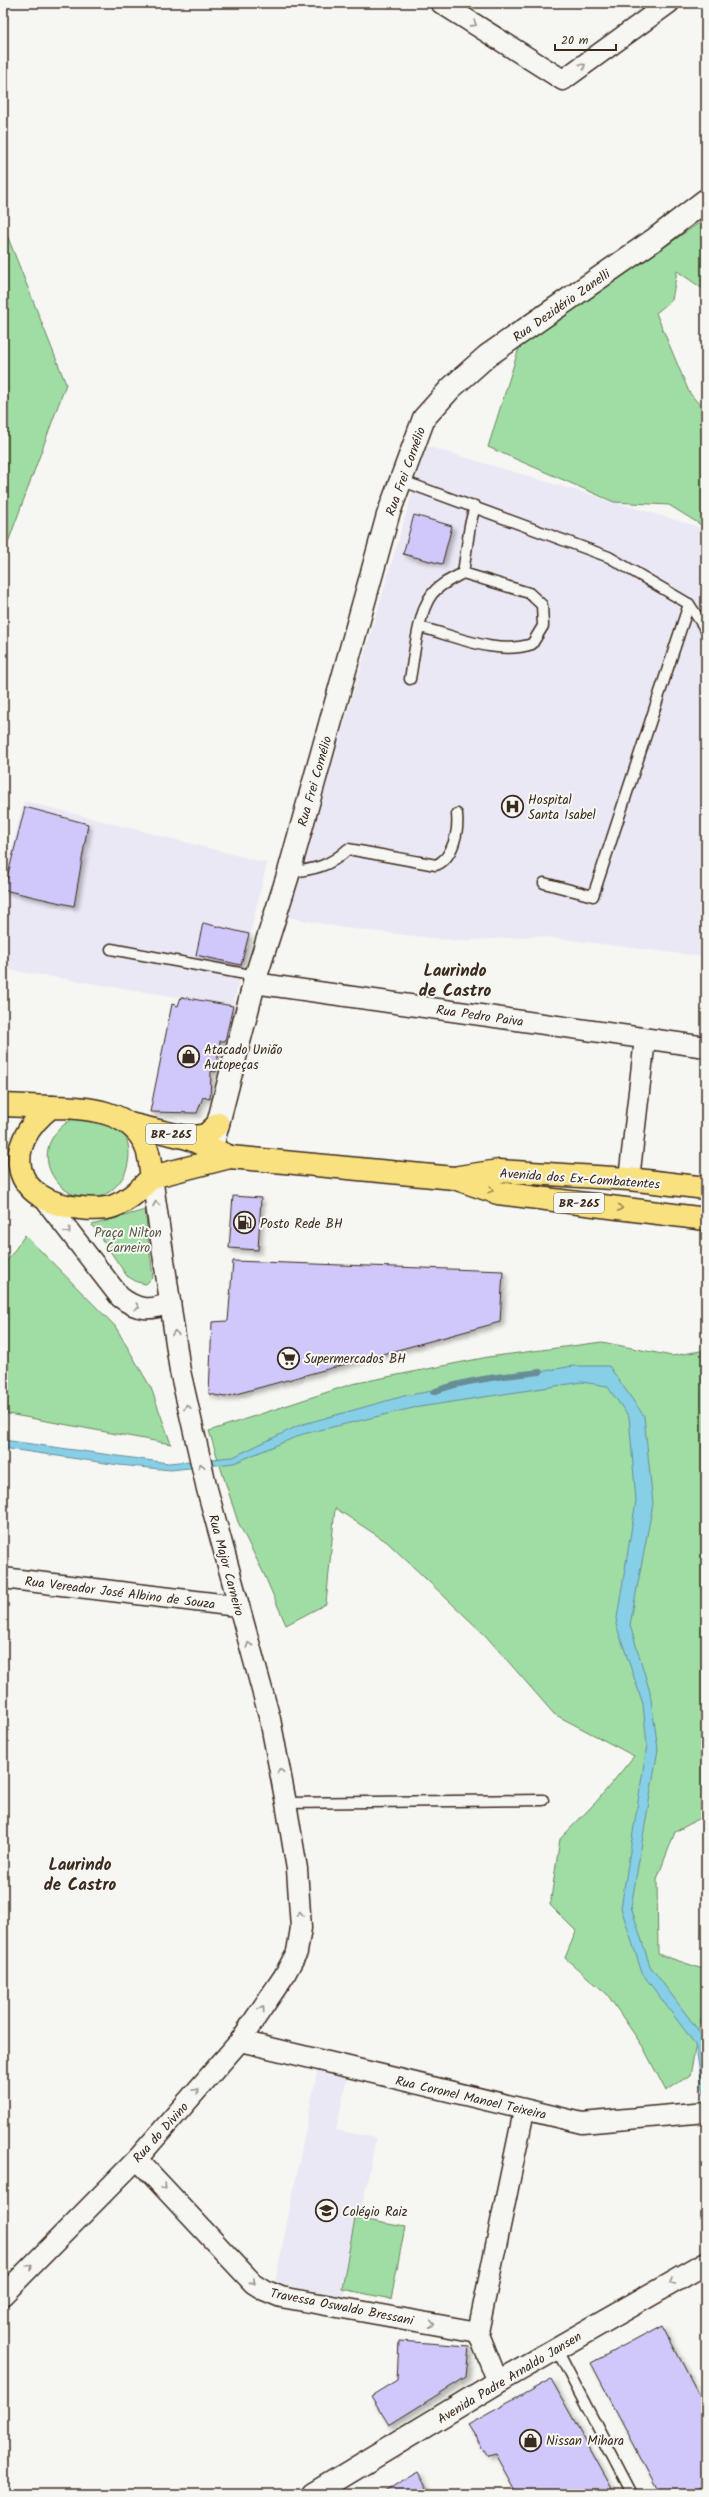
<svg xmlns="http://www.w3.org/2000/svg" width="709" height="2497" font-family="Kalam,sans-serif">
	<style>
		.built { fill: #ebe8f5 }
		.green { fill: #9fdda4; stroke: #6d8461 }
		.water { fill: #86cfe7; stroke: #688d97 }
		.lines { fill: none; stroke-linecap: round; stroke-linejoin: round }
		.stream { stroke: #688d97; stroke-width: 6 }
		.building { fill: #d0c8fb; stroke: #3b2a1e; filter: url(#shadow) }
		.lane-casing { stroke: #3b2a1e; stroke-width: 13 }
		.street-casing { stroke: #3b2a1e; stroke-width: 23 }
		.secondary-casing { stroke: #3b2a1e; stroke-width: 25 }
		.primary-casing { stroke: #3b2a1e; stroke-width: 25 }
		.lane { stroke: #f6f6f2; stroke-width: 10 }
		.street { stroke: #f6f6f2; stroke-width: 20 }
		.secondary { stroke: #f6f6f2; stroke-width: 22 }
		.primary { stroke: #fae180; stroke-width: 22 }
		.oneway { stroke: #989088 }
		.oneway2 { stroke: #9a864f }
		.labels { text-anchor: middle; stroke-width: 4; stroke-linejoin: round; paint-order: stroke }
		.shield { fill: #f6f6f2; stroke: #73675e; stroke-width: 1 }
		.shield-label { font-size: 12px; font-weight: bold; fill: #3b2a1e }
		.street-label { font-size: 13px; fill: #3b2a1e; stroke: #f6f6f2 }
		.poi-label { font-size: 13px; fill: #3b2a1e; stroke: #f6f6f2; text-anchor: start }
		.park-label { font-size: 13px; fill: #545740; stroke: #f6f6f2 }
		.district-label { font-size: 17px; font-weight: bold; fill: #3b2a1e; stroke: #f6f6f2 }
	</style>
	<defs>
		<filter id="shadow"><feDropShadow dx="3.5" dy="3.5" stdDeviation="2" flood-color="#0004"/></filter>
	</defs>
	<rect width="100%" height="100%" fill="#f6f6f2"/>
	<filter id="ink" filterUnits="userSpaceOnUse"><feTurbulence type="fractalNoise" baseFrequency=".025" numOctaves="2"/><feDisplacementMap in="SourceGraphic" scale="8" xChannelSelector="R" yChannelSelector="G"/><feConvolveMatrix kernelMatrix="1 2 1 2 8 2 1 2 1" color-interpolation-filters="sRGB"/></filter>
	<g filter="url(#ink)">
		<g class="built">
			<polygon points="426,446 696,526 706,532 706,957 537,936 458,941 344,928 287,917"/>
			<polygon points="24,801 267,863 233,1006 3,969 3,882"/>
			<polygon points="317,2072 347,2078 336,2130 376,2138 344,2297 275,2283"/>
		</g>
		<g class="green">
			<polygon points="706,218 706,291 677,271 672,300 656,313 689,392 706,413 706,528 669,505 614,502 488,447 519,348"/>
			<polygon points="3,225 66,384 6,548 3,550"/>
			<path d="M76,1117c11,2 29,3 39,8 18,10 17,41 6,55 -38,54 -116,-26 -45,-63z"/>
			<polygon points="145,1210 153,1277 146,1284 137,1282 127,1276 92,1225"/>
			<polygon points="25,1235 115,1326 151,1388 171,1444 3,1413 3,1267"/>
			<polygon points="602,1342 672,1356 706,1350 706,1815 675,1832 657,1879 658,1954 706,1970 704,2004 690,2075 666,2091 643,2047 607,1994 565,1958 576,1931 550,1905 560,1839 597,1801 634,1756 554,1714 485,1635 387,1542 335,1508 326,1604 286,1625 264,1574 238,1522 209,1431 352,1384 488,1357"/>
			<polygon points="355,2218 405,2227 391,2299 342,2289"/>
		</g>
		<polygon class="water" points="573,1366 609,1366 644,1416 653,1504 630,1625 650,1692 658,1749 631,1907 650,1966 704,2038 706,2051 706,2107 695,2044 642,1973 621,1908 647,1745 643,1704 616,1624 636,1501 629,1417 607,1386 582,1382 413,1408 303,1434 234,1463 171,1470 119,1465 3,1448 3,1440 168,1463 233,1457 300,1425 404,1396"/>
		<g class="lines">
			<path class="stream" d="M433,1392c33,-13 72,-16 107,-20"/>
		</g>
		<g class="building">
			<polygon points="414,515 452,526 442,564 403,554"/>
			<polygon points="25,807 88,824 74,906 4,890"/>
			<polygon points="203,923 249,934 241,965 196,955"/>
			<polygon points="181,997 233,1006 225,1041 220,1041 216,1072 211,1071 210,1099 203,1097 197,1113 150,1112 172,1004 178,1006"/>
			<polygon points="233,1196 261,1198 258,1250 229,1248"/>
			<polygon points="233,1261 503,1271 500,1322 225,1397 209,1394 212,1322 228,1321"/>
			<polygon points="662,2325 706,2408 706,2485 689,2494 660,2494 591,2363"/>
			<polygon points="399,2341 469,2346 466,2377 389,2425 371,2396 397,2380"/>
			<polygon points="551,2379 615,2494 518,2494 496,2454 488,2456 468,2425"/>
			<polygon points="418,2472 431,2494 381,2494"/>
		</g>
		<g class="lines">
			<defs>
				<g id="lane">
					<polyline points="400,480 609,557 689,604 706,630"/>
					<path d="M420,627c35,9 77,29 112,17l11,-18 -1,-21 -13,-12 -66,-20"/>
					<path d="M410,679c4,-22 8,-67 22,-85 8,-10 20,-15 31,-21l7,-48 5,-19"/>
					<path d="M289,872c25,-2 41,-6 59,-23l88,16c17,-7 23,-34 21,-51"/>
					<polyline points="544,883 593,896 689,604"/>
					<polyline points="111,949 256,976"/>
					<polyline points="286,1803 543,1800"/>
					<polyline points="556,2348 632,2494"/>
				</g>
				<g id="street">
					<polyline points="441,3 563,80 669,3"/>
					<polyline points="254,983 706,1047"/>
					<polyline points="629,1179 645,1039"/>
					<path d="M45,1200l75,97c17,13 31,15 50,5"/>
					<polyline points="3,1578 237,1606"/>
					<polyline points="240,2041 582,2123 706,2112"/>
					<polyline points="137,2159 253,2283 264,2290 281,2297 478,2332"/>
					<polyline points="3,2295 137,2159 240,2041 284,1976 297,1952 301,1928 297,1869 286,1803 270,1719 207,1489 180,1371 152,1177"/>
					<polyline points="478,2332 524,2111"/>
					<polyline points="478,2332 498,2382"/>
				</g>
				<g id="secondary">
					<polyline points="213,1143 256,976 289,872 388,515 424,418 451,388 487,356 655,239 706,200"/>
					<polyline points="313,2494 498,2382 706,2263"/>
				</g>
				<g id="primary">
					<polyline points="3,1105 51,1107"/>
					<path d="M51,1107c33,0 82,3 95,40 4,8 4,20 6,30 -12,12 -22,23 -38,29 -10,4 -24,3 -34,2 -69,-6 -80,-62 -29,-101z"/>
					<polyline points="129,1124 188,1138 230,1157"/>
					<polyline points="188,1138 206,1135 218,1124"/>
					<polyline points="152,1177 230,1157 454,1178 498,1193 706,1219"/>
					<polyline points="459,1177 499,1171 629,1179 706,1188"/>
				</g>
			</defs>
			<use href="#lane" class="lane-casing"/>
			<use href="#street" class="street-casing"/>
			<use href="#secondary" class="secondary-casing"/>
			<use href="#primary" class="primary-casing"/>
			<use href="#lane" class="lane"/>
			<use href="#street" class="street"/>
			<use href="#secondary" class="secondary"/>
			<use href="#primary" class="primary"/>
		</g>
		<defs><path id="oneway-chevron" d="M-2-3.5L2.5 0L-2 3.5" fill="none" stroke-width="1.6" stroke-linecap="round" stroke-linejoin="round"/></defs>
		<g class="oneway">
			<use href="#oneway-chevron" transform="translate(474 24) rotate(32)"/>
			<use href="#oneway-chevron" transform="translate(583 66) rotate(-36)"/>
			<use href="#oneway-chevron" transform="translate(156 1204) rotate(-99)"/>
			<use href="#oneway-chevron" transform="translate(68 1231) rotate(52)"/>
			<use href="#oneway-chevron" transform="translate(137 1307) rotate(19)"/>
			<use href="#oneway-chevron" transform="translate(175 1333) rotate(-98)"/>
			<use href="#oneway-chevron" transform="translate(187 1407) rotate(-102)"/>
			<use href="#oneway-chevron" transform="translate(201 1466) rotate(-104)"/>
			<use href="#oneway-chevron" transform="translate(249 1645) rotate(-107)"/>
			<use href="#oneway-chevron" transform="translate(280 1771) rotate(-101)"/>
			<use href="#oneway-chevron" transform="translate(300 1914) rotate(-91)"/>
			<use href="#oneway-chevron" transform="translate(262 2009) rotate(-56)"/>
			<use href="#oneway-chevron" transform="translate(196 2091) rotate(-49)"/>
			<use href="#oneway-chevron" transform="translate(164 2187) rotate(47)"/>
			<use href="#oneway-chevron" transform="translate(30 2267) rotate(-45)"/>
			<use href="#oneway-chevron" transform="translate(253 2282) rotate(40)"/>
			<use href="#oneway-chevron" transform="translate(672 2282) rotate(150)"/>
			<use href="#oneway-chevron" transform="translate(432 2324) rotate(10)"/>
		</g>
		<g class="oneway2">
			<use href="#oneway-chevron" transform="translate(491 1190) rotate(18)"/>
			<use href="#oneway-chevron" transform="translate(620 1208) rotate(7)"/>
		</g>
	</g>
	<defs>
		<symbol id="hospital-ring" viewBox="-11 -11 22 22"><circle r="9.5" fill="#f6f6f2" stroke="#3b2a1e" stroke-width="1.5"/><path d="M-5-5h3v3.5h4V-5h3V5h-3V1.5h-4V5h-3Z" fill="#3b2a1e"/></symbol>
		<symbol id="shop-ring" viewBox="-11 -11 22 22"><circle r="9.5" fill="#f6f6f2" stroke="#3b2a1e" stroke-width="1.5"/><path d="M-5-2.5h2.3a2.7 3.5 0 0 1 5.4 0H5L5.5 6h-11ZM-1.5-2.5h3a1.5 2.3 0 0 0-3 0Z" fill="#3b2a1e"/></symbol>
		<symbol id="fuel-ring" viewBox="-11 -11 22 22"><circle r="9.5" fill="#f6f6f2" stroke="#3b2a1e" stroke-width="1.5"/><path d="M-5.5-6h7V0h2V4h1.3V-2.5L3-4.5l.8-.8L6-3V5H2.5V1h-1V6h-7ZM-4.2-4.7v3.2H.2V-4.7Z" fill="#3b2a1e"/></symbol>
		<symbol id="supermarket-ring" viewBox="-11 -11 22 22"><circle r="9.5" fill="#f6f6f2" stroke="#3b2a1e" stroke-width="1.5"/><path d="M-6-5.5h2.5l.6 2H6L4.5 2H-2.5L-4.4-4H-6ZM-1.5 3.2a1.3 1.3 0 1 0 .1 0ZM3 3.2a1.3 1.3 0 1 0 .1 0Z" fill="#3b2a1e"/></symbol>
		<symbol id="school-ring" viewBox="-11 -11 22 22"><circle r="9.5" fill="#f6f6f2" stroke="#3b2a1e" stroke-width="1.5"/><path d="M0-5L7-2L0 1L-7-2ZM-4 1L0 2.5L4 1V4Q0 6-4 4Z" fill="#3b2a1e"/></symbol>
	</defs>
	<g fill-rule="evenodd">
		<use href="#hospital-ring" x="500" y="794" width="25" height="25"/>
		<use href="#shop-ring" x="176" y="1044" width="25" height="25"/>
		<use href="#fuel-ring" x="232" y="1210" width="25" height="25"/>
		<use href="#supermarket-ring" x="276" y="1346" width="25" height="25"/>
		<use href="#school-ring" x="314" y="2198" width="25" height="25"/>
		<use href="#shop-ring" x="518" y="2428" width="25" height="25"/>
	</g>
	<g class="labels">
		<g class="shield">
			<rect x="146" y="1124" width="50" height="20" rx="3"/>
			<rect x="554" y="1193" width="50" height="20" rx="3"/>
		</g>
		<g class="shield-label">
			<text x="171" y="1138">BR-265</text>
			<text x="579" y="1207">BR-265</text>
		</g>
		<g class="street-label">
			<text transform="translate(561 305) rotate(-35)" y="5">Rua Dezidério Zanelli</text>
			<text transform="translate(405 471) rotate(-70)" y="5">Rua Frei Cornélio</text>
			<text transform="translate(314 781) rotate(-74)" y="5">Rua Frei Cornélio</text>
			<text transform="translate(480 1015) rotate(8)" y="5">Rua Pedro Paiva</text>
			<text transform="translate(580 1178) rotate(4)" y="5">Avenida dos Ex-Combatentes</text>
			<text transform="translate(227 1565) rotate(75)" y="5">Rua Major Carneiro</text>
			<text transform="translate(120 1592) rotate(7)" y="5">Rua Vereador José Albino de Souza</text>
			<text transform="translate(471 2097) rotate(13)" y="5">Rua Coronel Manoel Teixeira</text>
			<text transform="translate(160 2132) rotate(-48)" y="5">Rua do Divino</text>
			<text transform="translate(342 2306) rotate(11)" y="5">Travessa Oswaldo Bressani</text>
			<text transform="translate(509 2377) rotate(-31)" y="5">Avenida Padre Arnaldo Jansen</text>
		</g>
		<g class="poi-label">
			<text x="528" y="804">Hospital<tspan x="528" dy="15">Santa Isabel</tspan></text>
			<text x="204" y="1054">Atacado União<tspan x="204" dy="15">Autopeças</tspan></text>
			<text x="260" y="1228">Posto Rede BH</text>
			<text x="304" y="1363">Supermercados BH</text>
			<text x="342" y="2216">Colégio Raiz</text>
			<text x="546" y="2445">Nissan Mihara</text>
		</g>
		<g class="park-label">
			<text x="128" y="1237">Praça Nilton<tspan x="128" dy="15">Carneiro</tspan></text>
		</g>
		<g class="district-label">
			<text x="455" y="976">Laurindo<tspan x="455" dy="20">de Castro</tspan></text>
			<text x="80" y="1870">Laurindo<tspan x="80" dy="20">de Castro</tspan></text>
		</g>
	</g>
	<rect width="709" height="2497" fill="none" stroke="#f6f6f2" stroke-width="16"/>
	<rect x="8" y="8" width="693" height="2481" fill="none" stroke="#3b2a1e" stroke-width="1.5" filter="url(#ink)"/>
	<path d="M555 44v6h61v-6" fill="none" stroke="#3b2a1e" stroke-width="2"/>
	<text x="561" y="44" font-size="12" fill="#3b2a1e" stroke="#f6f6f2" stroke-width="3" paint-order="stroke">20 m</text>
</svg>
